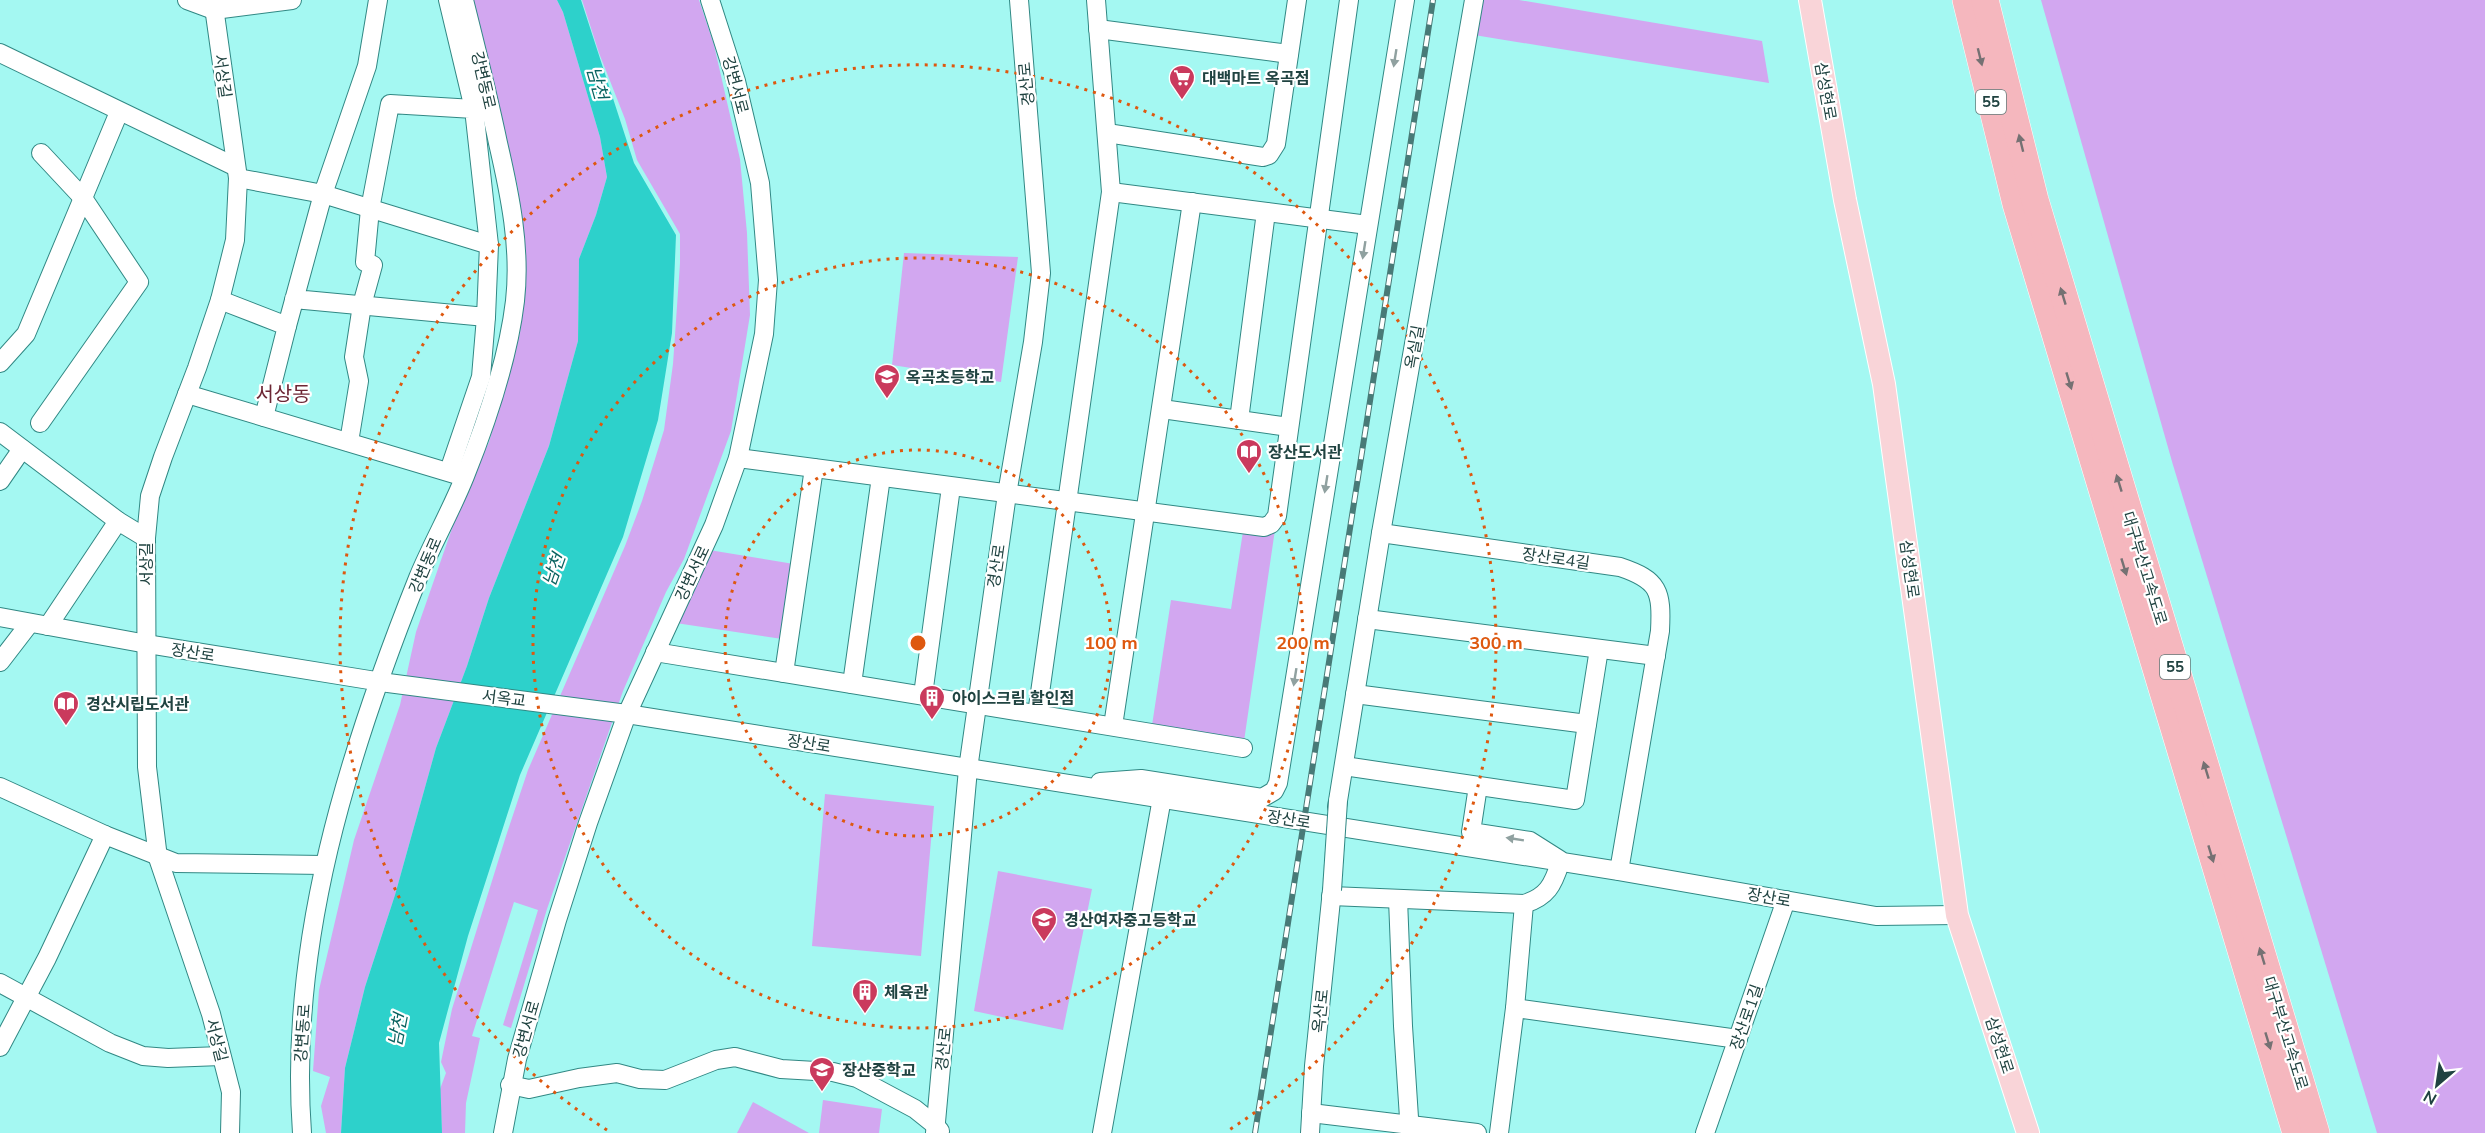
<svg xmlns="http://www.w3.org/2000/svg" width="2485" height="1133" font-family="Mulish,'Noto Sans KR',sans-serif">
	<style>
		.green { fill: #d2a7f0 }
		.water { fill: #2dd1cb }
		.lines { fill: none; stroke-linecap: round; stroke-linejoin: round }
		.minor-casing { stroke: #318884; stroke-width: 20 }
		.major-casing { stroke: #fff; stroke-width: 24 }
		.highway-casing { stroke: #fff; stroke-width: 28 }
		.minor { stroke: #fff; stroke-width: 18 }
		.major { stroke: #f9d4d8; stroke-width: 22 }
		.highway { stroke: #f5b7be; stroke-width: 27 }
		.rail-casing { stroke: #487a77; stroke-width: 6 }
		.rail { stroke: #fff; stroke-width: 4; stroke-dasharray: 11; stroke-linecap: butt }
		.minor-bridge-casing { stroke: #318884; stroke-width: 20; stroke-linecap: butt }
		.minor-bridge { stroke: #fff; stroke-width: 18 }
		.oneway { fill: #757173 }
		.oneway2 { fill: #90a1a0 }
		.ring { fill: none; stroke: #de580f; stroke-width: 3; stroke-dasharray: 3 6 }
		.labels { text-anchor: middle; stroke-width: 4.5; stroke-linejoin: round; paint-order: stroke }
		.shield { fill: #fff; stroke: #637b7a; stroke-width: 1.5 }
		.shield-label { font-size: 15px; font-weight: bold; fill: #204341 }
		.street-label { font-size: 16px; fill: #204341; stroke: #fff }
		.poi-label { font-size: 16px; font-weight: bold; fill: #204341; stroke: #fff; text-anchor: start }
		.water-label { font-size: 18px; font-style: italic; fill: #0a6360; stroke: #fff }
		.quarter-label { font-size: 20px; fill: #6c2634; stroke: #fff }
		.centre { fill: #de580f; stroke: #fff; stroke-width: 3 }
		.ring-label { font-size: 18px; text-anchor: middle; font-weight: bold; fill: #de580f; stroke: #fff; stroke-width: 4.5; stroke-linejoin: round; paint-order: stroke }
	</style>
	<rect width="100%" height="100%" fill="#a4f8f2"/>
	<g class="green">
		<polygon points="473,0 557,0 563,12 600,137 607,177 596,215 579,259 578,341 549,446 489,598 467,666 436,748 395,895 365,987 345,1068 341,1133 326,1133 321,1106 330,1077 313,1071 319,990 354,840 400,705 416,632 463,497 489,442 520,333 526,261 518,188"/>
		<polygon points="582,0 699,0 714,45 740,159 747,233 750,315 731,431 684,559 666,592 623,691 547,909 511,1028 503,1025 538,910 514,902 472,1036 480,1038 466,1103 465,1133 442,1133 440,1089 446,1073 441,1062 452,1009 506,836 528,770 625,546 642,501 664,430 673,364 680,263 680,234 637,160 625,119 599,53"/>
		<polygon points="1474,0 1519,0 1762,41 1769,83 1468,34"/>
		<polygon points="2041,0 2485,0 2485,1133 2377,1133 2173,465"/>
		<polygon points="904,253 1018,257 1001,382 892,365"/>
		<polygon points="1277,516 1243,748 1151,732 1171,600 1231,609 1244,525"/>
		<polygon points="703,549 800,565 789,640 669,622"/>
		<polygon points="825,794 934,806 921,956 812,946"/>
		<polygon points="998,871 1092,889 1063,1030 974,1011"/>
		<polygon points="823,1100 882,1109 879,1133 819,1133"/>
		<polygon points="753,1102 809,1133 737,1133"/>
	</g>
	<polygon class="water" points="557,0 581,0 634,163 676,235 672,333 658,420 623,537 520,775 468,936 439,1043 442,1133 341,1133 345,1068 365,987 395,895 436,748 467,666 489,598 549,446 578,341 579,259 596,215 607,177 600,137 563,12"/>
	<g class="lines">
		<defs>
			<g id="minor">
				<polyline points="187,0 214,10 292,0"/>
				<polyline points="213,0 238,178 235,240 220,300 197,368 163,457 150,496 146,538 147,767 158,858 211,1014 231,1092 230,1133"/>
				<polyline points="448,0 474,109"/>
				<polyline points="1098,29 1289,54"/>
				<polyline points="0,53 236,167"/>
				<polyline points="1107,133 1263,157 1269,155 1276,144 1297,0"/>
				<polyline points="41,153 83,198 119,112"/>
				<polyline points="238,178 323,194 367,66 378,0"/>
				<polyline points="1111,192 1368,225"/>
				<polyline points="220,300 287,326 264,417"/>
				<polyline points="287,326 323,194 489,245 486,317 294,299"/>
				<polyline points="0,363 26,334 83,198 139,282 40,423"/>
				<polyline points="187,394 464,477"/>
				<polyline points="1162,409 1289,427"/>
				<polyline points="1239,420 1266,212"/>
				<polyline points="0,432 118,521 146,538"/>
				<polyline points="349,442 359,381 354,357 362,305 373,265 365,262 370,209 390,104 474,109 489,245"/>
				<polyline points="738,458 1264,527 1271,524 1277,516 1349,0"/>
				<polyline points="449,471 481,377 486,317"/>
				<polyline points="0,481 22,449"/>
				<path d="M1381,533l239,34c39,13 42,24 40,64l-41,240"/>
				<polyline points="0,617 147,644 388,683 627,714 1619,871 1876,916 1957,915"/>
				<polyline points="1367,619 1656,656"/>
				<polyline points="48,626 118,521"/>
				<polyline points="655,652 1243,748"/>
				<polyline points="0,662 30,623"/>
				<polyline points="784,673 814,468"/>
				<polyline points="852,684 881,477"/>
				<polyline points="1355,694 1587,724"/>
				<polyline points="923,695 951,487"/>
				<polyline points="1037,714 1111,192 1096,0"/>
				<polyline points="1113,726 1192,202"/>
				<polyline points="1344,766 1575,800 1599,649"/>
				<polyline points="1100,782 1141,779 1262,798 1274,791 1278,783 1405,0"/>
				<polyline points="1478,786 1471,832 1530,841 1560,860"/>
				<polyline points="0,787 105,835 176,863 324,865"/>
				<polyline points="1337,807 1381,533 1474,0"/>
				<path d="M1331,896l193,8c23,-7 29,-19 36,-41"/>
				<polyline points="1398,899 1403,1026 1410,1133"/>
				<polyline points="0,983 110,1043 143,1056 168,1058 221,1056"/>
				<polyline points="1515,1008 1738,1039"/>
				<polyline points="0,1047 47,958 105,835"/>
				<polyline points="510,1085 529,1089 579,1078 617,1073 640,1079 665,1080 716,1060 735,1057 781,1069 833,1072 857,1078 915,1109 935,1125 940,1131"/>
				<polyline points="1311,1113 1477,1133"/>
				<path d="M302,1133c-14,-191 46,-380 116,-555 14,-34 33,-67 47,-102 22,-55 43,-116 50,-175 6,-53 -5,-106 -17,-158 -10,-48 -22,-95 -34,-143"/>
				<polyline points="503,1133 517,1059 557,920 588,823 627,714 714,525 738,458 764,334 768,280 760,183 736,81 710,0"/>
				<polyline points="935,1133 968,769 1007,494 1033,342 1041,273 1019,0"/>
				<polyline points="1102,1133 1162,798"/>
				<polyline points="1310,1133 1314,1066 1332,890"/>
				<polyline points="1499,1133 1515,1008 1524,904"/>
				<polyline points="1705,1133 1786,900"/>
			</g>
			<polyline id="major" points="1810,0 1845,200 1884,384 1957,915 2028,1133"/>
			<g id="highway">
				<polyline points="1966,0 2016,204 2296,1133"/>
				<polyline points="1985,0 2035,200 2316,1133"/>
			</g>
		</defs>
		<use href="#minor" class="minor-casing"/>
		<use href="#major" class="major-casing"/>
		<use href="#highway" class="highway-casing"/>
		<use href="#minor" class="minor"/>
		<use href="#major" class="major"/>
		<use href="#highway" class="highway"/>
		<defs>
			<polyline id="rail" points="1255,1133 1433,0"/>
		</defs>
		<use href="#rail" class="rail-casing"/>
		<use href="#rail" class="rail"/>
		<defs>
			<polyline id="minor-bridge" points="1332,890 1338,801"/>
		</defs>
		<use href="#minor-bridge" class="minor-bridge-casing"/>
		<use href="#minor-bridge" class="minor-bridge"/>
	</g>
	<defs><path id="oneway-solid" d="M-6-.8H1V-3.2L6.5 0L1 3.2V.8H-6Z" transform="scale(1.5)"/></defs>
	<g class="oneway">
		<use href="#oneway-solid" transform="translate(1980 57) rotate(76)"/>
		<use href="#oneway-solid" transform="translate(2021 143) rotate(-104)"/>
		<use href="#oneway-solid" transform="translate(2063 296) rotate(-107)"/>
		<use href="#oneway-solid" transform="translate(2069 381) rotate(73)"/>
		<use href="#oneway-solid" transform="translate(2119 483) rotate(-107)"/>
		<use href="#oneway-solid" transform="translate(2124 567) rotate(73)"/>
		<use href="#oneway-solid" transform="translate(2206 770) rotate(-107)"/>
		<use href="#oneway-solid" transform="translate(2211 854) rotate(73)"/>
		<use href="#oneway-solid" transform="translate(2262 956) rotate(-107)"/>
		<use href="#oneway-solid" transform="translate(2268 1041) rotate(73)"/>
	</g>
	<g class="oneway2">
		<use href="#oneway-solid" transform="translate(1395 58) rotate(99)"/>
		<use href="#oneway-solid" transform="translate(1364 250) rotate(99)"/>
		<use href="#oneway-solid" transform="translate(1326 484) rotate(99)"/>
		<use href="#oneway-solid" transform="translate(1295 677) rotate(99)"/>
		<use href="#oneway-solid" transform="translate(1515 839) rotate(-171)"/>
	</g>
	<g class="ring">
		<circle cx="918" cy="643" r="193"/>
		<circle cx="918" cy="643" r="385"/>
		<path d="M607 1130A578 578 0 1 1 1229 1130"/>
	</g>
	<defs>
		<symbol id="supermarket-pin" viewBox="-11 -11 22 30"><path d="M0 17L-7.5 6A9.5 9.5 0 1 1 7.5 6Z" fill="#ca3a5d" stroke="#fff"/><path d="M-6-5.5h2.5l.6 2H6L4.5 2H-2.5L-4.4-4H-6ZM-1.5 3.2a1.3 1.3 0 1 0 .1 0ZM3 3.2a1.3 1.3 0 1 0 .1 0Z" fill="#fff"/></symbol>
		<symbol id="school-pin" viewBox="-11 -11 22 30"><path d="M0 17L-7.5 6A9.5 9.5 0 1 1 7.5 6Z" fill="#ca3a5d" stroke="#fff"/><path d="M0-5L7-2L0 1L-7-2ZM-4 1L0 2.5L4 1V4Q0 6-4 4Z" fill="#fff"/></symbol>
		<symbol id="library-pin" viewBox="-11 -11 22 30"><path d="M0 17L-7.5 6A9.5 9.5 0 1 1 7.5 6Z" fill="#ca3a5d" stroke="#fff"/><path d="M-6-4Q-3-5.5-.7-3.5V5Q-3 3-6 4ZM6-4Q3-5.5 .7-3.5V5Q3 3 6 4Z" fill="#fff"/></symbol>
		<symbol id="building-pin" viewBox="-11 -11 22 30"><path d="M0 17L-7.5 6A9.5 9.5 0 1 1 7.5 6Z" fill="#ca3a5d" stroke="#fff"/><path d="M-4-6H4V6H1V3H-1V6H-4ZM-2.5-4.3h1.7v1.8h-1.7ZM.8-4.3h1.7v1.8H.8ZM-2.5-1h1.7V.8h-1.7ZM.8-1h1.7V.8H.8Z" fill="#fff"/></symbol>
	</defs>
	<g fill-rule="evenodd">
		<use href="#supermarket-pin" x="1167" y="63" width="30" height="40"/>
		<use href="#school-pin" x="872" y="362" width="30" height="40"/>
		<use href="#library-pin" x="1234" y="437" width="30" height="40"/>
		<use href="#building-pin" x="917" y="683" width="30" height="40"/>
		<use href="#library-pin" x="51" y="689" width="30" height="40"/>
		<use href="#school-pin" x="1029" y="905" width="30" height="40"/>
		<use href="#building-pin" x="850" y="977" width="30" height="40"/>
		<use href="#school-pin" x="807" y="1055" width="30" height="40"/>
	</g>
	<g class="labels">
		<g class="shield">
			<rect x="1976" y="90" width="30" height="24" rx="4.5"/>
			<rect x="2160" y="655" width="30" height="24" rx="4.5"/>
		</g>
		<g class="shield-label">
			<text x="1991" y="107">55</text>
			<text x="2175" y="672">55</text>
		</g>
		<g class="street-label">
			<text transform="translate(223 76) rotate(82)" y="6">서상길</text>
			<text transform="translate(484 80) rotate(77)" y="6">강변동로</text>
			<text transform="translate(1026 84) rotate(-95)" y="6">경산로</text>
			<text transform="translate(736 85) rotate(75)" y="6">강변서로</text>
			<text transform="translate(1826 91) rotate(80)" y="6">삼성현로</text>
			<text transform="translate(1414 347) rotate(-80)" y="6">옥실길</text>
			<text transform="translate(1556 558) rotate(8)" y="6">장산로4길</text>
			<text transform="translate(146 564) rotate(-90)" y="6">서상길</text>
			<text transform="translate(425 565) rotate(-67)" y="6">강변동로</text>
			<text transform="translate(996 566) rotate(-82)" y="6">경산로</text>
			<text transform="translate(2145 568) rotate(73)" y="6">대구부산고속도로</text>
			<text transform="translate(1910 569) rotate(82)" y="6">삼성현로</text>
			<text transform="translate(692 573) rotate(-65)" y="6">강변서로</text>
			<text transform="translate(193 652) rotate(9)" y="6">장산로</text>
			<text transform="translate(504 698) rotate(7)" y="6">서옥교</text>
			<text transform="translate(809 743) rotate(9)" y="6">장산로</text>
			<text transform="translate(1289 819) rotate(9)" y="6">장산로</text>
			<text transform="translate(1769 897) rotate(10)" y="6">장산로</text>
			<text transform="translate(1320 1011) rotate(-84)" y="6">옥산로</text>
			<text transform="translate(1746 1017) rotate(-71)" y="6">장산로1길</text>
			<text transform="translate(526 1029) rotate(-74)" y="6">강변서로</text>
			<text transform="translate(302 1033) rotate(-86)" y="6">강변동로</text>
			<text transform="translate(2286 1033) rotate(73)" y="6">대구부산고속도로</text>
			<text transform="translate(217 1040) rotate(76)" y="6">서상길</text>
			<text transform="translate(2000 1045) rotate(72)" y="6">삼성현로</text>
			<text transform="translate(943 1049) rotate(-84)" y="6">경산로</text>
		</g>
		<g class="poi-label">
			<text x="1202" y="84">대백마트 옥곡점</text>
			<text x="906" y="383">옥곡초등학교</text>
			<text x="1268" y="458">장산도서관</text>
			<text x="952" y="704">아이스크림 할인점</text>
			<text x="86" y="710">경산시립도서관</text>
			<text x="1064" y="926">경산여자중고등학교</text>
			<text x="884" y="998">체육관</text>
			<text x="842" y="1076">장산중학교</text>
		</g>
		<g class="water-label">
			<text transform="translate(597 83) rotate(74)" y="6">남천</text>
			<text transform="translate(554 570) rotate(-70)" y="6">남천</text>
			<text transform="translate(398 1030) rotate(-79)" y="6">남천</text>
		</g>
		<g class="quarter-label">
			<text x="283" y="401">서상동</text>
		</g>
	</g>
	<circle cx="918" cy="643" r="9" class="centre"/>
	<g class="ring-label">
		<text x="1111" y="649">100 m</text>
		<text x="1303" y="649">200 m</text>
		<text x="1496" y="649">300 m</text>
	</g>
	<g transform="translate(2437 1085) rotate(209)" stroke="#ffffff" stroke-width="4.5" paint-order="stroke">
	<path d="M0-4.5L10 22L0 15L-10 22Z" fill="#204341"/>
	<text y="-9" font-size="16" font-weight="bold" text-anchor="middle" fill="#204341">N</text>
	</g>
</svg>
